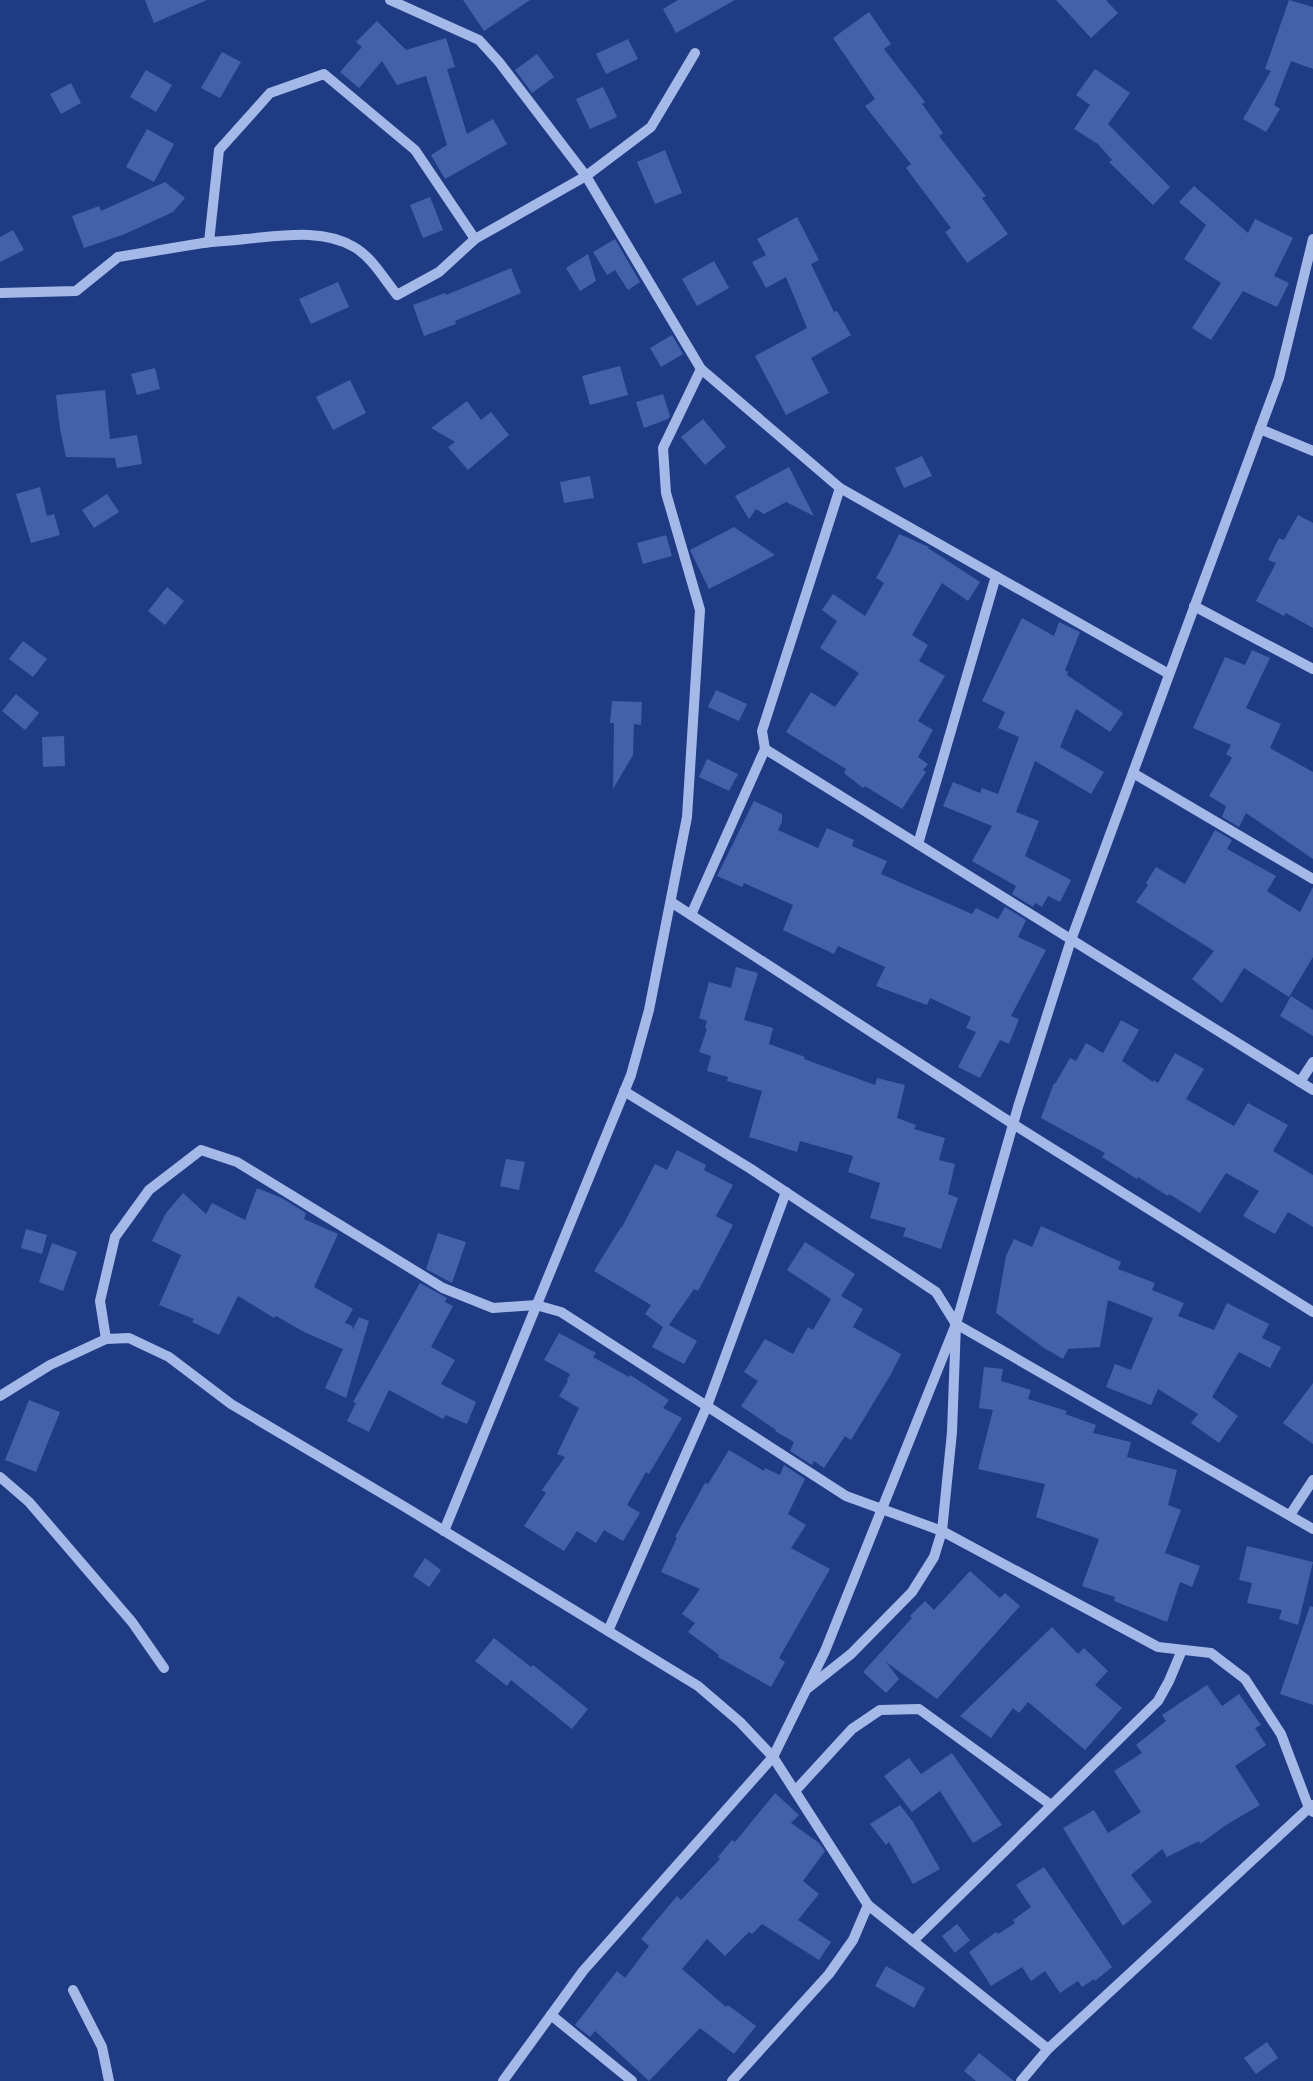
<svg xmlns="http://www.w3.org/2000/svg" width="1313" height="2081" font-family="Roboto,sans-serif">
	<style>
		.building { fill: #4361aa }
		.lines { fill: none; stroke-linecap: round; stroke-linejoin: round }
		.minor { stroke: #a5b9e9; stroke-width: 10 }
	</style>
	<rect width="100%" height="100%" fill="#1f3b83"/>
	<g class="building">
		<polygon points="145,0 207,0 154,23"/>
		<polygon points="463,0 530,0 484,31"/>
		<polygon points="678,0 735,0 676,33 663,9"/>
		<polygon points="1056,0 1106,0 1118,13 1091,38"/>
		<polygon points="1289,0 1313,7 1313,69 1291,61 1274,105 1280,109 1266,132 1243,119 1271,71 1265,69"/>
		<polygon points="869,12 891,44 884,49 925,102 922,104 943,133 939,136 986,196 982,198 1008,234 967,263 945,232 951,228 906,168 911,164 865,106 875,99 833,38"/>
		<polygon points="377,21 406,50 446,38 455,67 447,69 467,134 493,119 507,144 445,179 431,155 447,145 426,76 397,85 382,61 359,88 340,72 362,47 356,42"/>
		<polygon points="628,39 638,59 606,74 596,54"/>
		<polygon points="222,52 241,62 220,98 201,88"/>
		<polygon points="537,54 554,77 532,93 515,70"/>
		<polygon points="1095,69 1130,93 1108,124 1170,187 1153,205 1109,162 1112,160 1098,144 1074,129 1090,105 1076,95"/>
		<polygon points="146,70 172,85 156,112 130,97"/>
		<polygon points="71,83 81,103 61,114 50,94"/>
		<polygon points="603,87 617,117 590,129 576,99"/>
		<polygon points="147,129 174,144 154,182 126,167"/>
		<polygon points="665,150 682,193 655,204 637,162"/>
		<polygon points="165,182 185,198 173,212 125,234 84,248 72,216 99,206 101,211"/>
		<polygon points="1194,186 1248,233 1255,219 1293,238 1274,276 1289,283 1277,307 1243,291 1211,340 1192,328 1221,283 1184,259 1206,225 1179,202"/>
		<polygon points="430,197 443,230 423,238 410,205"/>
		<polygon points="797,217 819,260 811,264 834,312 837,311 851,335 811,358 829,393 786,415 755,356 807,328 786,277 766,288 752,262 766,255 757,239"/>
		<polygon points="13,230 24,250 0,262 0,237"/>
		<polygon points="615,239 640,282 628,290 615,270 607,275 593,252"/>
		<polygon points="588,254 596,281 580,291 566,268"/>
		<polygon points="714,261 729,288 697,306 682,279"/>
		<polygon points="511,268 521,293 455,321 456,324 424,336 413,305 445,293 446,295"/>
		<polygon points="338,282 349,307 311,324 299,299"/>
		<polygon points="672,335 683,354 661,367 650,348"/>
		<polygon points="620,366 628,395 590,405 582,376"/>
		<polygon points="155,368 160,389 137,395 131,374"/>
		<polygon points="350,380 366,413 333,430 316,397"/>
		<polygon points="105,390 110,439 137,435 142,464 117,468 115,458 66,457 60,429 56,395"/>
		<polygon points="663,394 670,416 668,419 644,428 636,402"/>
		<polygon points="467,401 481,420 491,412 509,435 468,470 448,447 455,442 431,428"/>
		<polygon points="703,419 726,447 705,465 681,437"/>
		<polygon points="922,456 932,476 904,488 895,468"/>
		<polygon points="789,467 814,516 786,502 764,514 756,509 749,519 735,496"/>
		<polygon points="590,476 594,498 564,503 560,482"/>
		<polygon points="40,487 47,516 54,514 60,535 31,543 16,494"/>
		<polygon points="107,494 119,512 94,528 82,510"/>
		<polygon points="1298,515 1313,523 1313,628 1286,613 1284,616 1256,601 1276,563 1268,560 1279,538 1284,540"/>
		<polygon points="734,527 775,555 709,589 690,550"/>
		<polygon points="899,534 929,547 928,548 980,582 968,601 942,583 912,635 928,645 919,661 945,676 918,721 933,730 918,757 928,764 923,770 926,772 902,809 865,786 863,788 844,773 846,769 786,732 811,692 835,707 859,673 820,648 837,621 822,610 833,594 865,616 884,583 876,578 891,551"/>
		<polygon points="666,535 672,556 643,564 637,543"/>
		<polygon points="167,587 184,601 165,625 148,611"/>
		<polygon points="1022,618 1054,636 1059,622 1080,632 1065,670 1068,672 1067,675 1123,713 1110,732 1076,709 1060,747 1104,772 1091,794 1035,761 1016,812 1039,821 1025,856 1071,880 1060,902 1048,896 1042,907 1035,903 1033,907 1012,894 1016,886 972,861 992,826 943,806 953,782 980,793 982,788 998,794 1019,737 998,728 1005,712 982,701"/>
		<polygon points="23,641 47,659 33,677 9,659"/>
		<polygon points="1252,650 1270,658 1246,708 1281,724 1270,748 1313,772 1313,859 1246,813 1239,827 1222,817 1226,806 1209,796 1232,758 1226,754 1231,745 1193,728 1225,657 1245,665"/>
		<polygon points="716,690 747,704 739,721 708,707"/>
		<polygon points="16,694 39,713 25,730 2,711"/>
		<polygon points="612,701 642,702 641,725 634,724 633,755 613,789 614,723 610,723"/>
		<polygon points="64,736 65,766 43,767 42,737"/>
		<polygon points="707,759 738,774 729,791 699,777"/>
		<polygon points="754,801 782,814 782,822 778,830 818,848 827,828 854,840 852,846 887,861 881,874 972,914 976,908 998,919 1005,907 1026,920 1018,937 1046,950 1011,1016 1019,1019 1009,1044 1000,1040 980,1078 958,1067 976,1032 966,1028 971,1017 930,998 927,1005 876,986 885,967 838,946 834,954 783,930 793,905 744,883 742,887 717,876"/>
		<polygon points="1215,830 1232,840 1227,849 1276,876 1267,891 1300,912 1313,887 1313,957 1289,997 1244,968 1222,1003 1192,979 1214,951 1136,902 1148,885 1146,883 1156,867 1185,884"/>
		<polygon points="736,967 758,973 744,1020 773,1028 769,1044 805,1057 804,1059 875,1085 877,1078 905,1085 897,1118 916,1125 914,1129 945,1138 939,1160 955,1164 948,1194 958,1198 941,1249 903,1236 906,1228 870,1218 880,1183 848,1172 853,1156 800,1141 797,1152 749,1137 762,1091 727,1081 728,1077 707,1071 711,1056 699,1052 707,1029 705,1028 707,1021 699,1018 709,982 731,988"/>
		<polygon points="1291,996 1313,1010 1313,1036 1280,1016"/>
		<polygon points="1121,1020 1139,1030 1122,1061 1153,1082 1154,1080 1158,1083 1175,1053 1204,1069 1186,1099 1234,1126 1248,1103 1288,1125 1273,1151 1313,1175 1313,1227 1288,1212 1275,1234 1243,1216 1259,1191 1226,1173 1200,1213 1169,1194 1168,1196 1138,1177 1137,1179 1102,1157 1105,1153 1041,1118 1054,1083 1055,1084 1070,1058 1076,1061 1086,1043 1103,1053"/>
		<polygon points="677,1150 706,1165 704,1170 733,1185 716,1216 733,1225 698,1291 694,1289 669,1325 697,1341 684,1364 652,1347 663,1327 645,1314 651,1305 594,1271 621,1227 622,1227 655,1164 667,1170"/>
		<polygon points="506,1159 525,1162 519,1190 500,1186"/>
		<polygon points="257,1188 282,1198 306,1213 304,1219 338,1234 314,1287 353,1309 345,1323 353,1326 352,1328 353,1329 359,1317 369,1321 346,1398 325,1388 343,1349 304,1332 276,1316 274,1318 238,1296 219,1335 192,1322 194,1319 159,1305 181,1255 152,1241 166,1213 183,1193 206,1214 212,1203 245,1220"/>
		<polygon points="1041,1226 1121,1262 1118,1269 1155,1283 1152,1290 1184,1303 1178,1316 1214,1330 1227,1303 1269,1324 1262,1338 1281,1347 1270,1368 1239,1352 1212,1397 1238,1416 1219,1443 1191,1423 1198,1414 1158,1389 1151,1405 1106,1387 1115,1364 1131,1370 1153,1318 1108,1300 1100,1347 1068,1349 1063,1359 1044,1348 996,1313 1006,1256 1014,1239 1032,1247"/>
		<polygon points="26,1229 47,1235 42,1254 21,1248"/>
		<polygon points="438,1233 466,1242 452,1283 426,1269"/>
		<polygon points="805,1242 855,1274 841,1296 863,1309 853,1327 901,1354 891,1374 851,1440 845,1436 824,1468 814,1461 812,1465 790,1451 794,1442 775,1431 776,1430 741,1406 758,1381 744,1372 765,1339 793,1354 808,1327 813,1330 831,1299 787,1270"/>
		<polygon points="52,1243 77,1252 63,1291 39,1282"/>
		<polygon points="420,1283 447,1298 445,1302 453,1306 431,1347 455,1360 441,1384 476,1402 467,1424 446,1415 443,1419 389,1390 369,1432 347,1421 356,1403 353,1402"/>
		<polygon points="559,1333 596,1353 593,1357 629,1377 630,1375 669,1400 663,1408 682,1418 649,1474 646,1472 627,1505 640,1513 623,1541 604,1530 596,1543 577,1531 564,1551 524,1526 546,1493 542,1490 565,1457 557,1454 579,1408 559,1396 568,1381 567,1380 570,1374 544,1360"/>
		<polygon points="984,1367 1003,1369 1001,1381 1031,1390 1028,1399 1067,1411 1065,1414 1096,1425 1093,1433 1131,1442 1127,1457 1177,1470 1168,1505 1181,1510 1165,1553 1200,1566 1192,1587 1180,1582 1167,1622 1114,1601 1115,1597 1082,1586 1099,1539 1036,1517 1045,1484 978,1469 993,1410 979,1408"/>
		<polygon points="1313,1383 1313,1444 1283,1423"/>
		<polygon points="29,1400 60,1412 36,1472 5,1460"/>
		<polygon points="729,1450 764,1471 765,1468 780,1475 784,1465 805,1479 788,1514 806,1525 791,1548 830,1569 779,1658 785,1662 771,1687 718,1657 719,1655 688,1632 695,1623 682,1614 700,1589 661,1572 677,1538 675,1537 705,1483 708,1484"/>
		<polygon points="1247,1546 1313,1562 1298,1625 1279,1619 1282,1610 1247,1603 1252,1583 1239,1580"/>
		<polygon points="425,1558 441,1570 429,1587 413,1576"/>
		<polygon points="970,1571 1000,1598 1005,1593 1020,1606 937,1699 886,1662 899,1679 886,1693 863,1672 912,1618 910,1616 925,1601 934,1610"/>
		<polygon points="1310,1606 1313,1607 1313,1705 1280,1694"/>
		<polygon points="1052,1627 1078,1654 1084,1648 1108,1671 1095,1685 1122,1708 1085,1750 1028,1702 1019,1713 1013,1708 991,1738 960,1716"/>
		<polygon points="494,1638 531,1667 533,1665 588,1709 572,1729 511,1680 507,1686 475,1661"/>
		<polygon points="1207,1685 1222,1706 1239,1694 1261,1725 1255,1728 1266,1745 1235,1766 1260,1805 1226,1825 1200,1844 1199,1841 1167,1857 1162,1849 1131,1875 1152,1902 1123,1926 1063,1828 1094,1810 1108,1833 1141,1812 1114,1771 1142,1753 1136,1745 1166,1721 1162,1715"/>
		<polygon points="952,1753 1002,1825 973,1843 940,1791 912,1812 884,1776 909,1758 921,1774"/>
		<polygon points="775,1793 799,1815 791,1823 819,1843 825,1851 803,1881 819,1894 798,1920 831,1942 819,1960 762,1924 752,1934 749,1932 725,1956 707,1939 682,1969 726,2007 728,2005 756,2026 734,2054 700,2028 649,2081 595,2031 590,2037 575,2025 617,1971 625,1978 649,1946 641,1939 677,1896 681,1900 720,1859 718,1857 732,1840 735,1842"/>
		<polygon points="900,1805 913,1822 940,1869 913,1884 889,1842 886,1845 870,1824"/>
		<polygon points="1044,1867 1112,1967 1095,1981 1094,1979 1082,1987 1078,1981 1060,1993 1045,1971 1031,1981 1022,1967 991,1986 969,1952 996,1932 998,1934 1015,1923 1013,1920 1031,1907 1016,1885"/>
		<polygon points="957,1924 970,1940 955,1953 942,1936"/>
		<polygon points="886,1966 925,1988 914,2008 875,1986"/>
		<polygon points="1267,2042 1278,2058 1256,2074 1244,2058"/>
		<polygon points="979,2053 1014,2081 976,2081 964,2071"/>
	</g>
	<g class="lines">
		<g class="minor">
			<polyline points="695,53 651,127 586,176 701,369 840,488 1169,674"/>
			<path d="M203,243c14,-2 28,-2 42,-4 35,-3 78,-11 109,8 18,10 30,32 43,48l42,-23 36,-33"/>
			<polyline points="0,293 76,291 118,257 209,242 219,150 270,93 324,74 415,150 475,239 586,176 499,62 479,40 390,0"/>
			<polyline points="1260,429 1313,451"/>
			<polyline points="840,488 762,731 765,749 1313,1090"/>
			<polyline points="1194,606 1313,669"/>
			<polyline points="1133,773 1313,879"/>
			<polyline points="918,844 996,576"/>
			<polyline points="671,902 1013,1124 1313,1312"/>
			<polyline points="691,915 765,749"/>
			<polyline points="1300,1082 1313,1062"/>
			<polyline points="624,1091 751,1169 936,1292 956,1324 952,1432 942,1531 934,1557 912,1592 851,1654 808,1688"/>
			<polyline points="956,1324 1313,1529"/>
			<polyline points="106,1339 100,1301 115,1237 149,1190 201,1150 237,1162 443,1288 493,1308 536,1305 561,1312 846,1496 942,1531 1158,1647 1211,1653 1245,1679 1281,1734 1309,1808 1313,1812"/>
			<polyline points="0,1396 50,1365 106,1339 129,1338 169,1357 231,1404 405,1507 698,1686 740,1722 773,1757 868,1905 1048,2049"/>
			<polyline points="0,1477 29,1502 132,1622 164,1668"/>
			<polyline points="1290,1515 1313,1480"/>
			<polyline points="444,1531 631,1075 649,1010 687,817 700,610 666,493 663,448 701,369"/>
			<polyline points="608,1631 707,1406 786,1192"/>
			<polyline points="795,1791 852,1729 880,1710 919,1709 1051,1805"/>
			<polyline points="913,1941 1158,1701 1169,1681 1182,1650"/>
			<polyline points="73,1990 102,2047 109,2081"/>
			<polyline points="551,2015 632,2081"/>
			<polyline points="503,2081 583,1971 773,1757 825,1651 956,1324 1018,1107 1071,940 1279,378 1313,239"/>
			<polyline points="732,2081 829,1974 853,1940 868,1905"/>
			<polyline points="1021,2081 1048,2049 1312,1805"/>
		</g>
	</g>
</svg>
